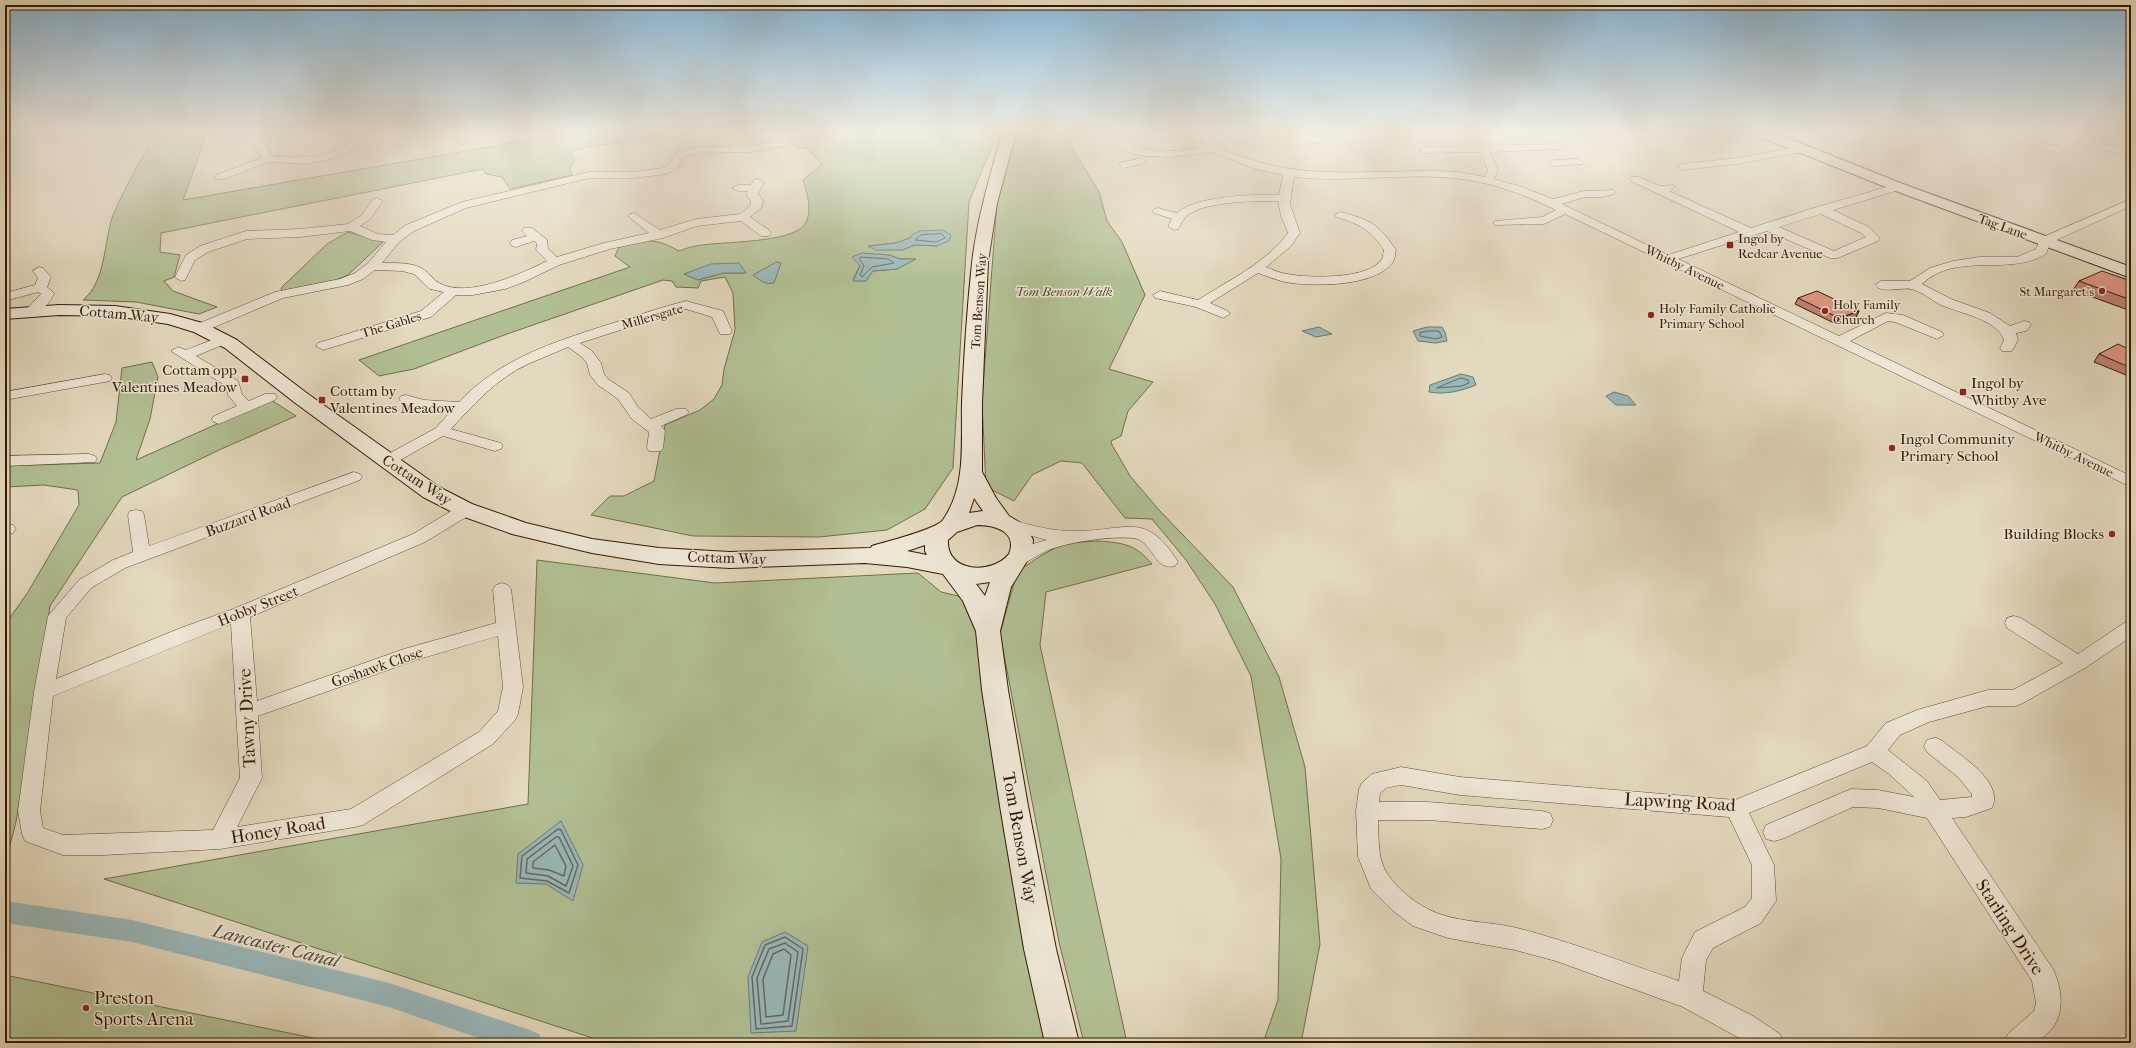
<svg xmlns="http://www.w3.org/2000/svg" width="2136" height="1048" font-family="'IM FELL French Canon',serif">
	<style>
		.green { fill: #b1c094; stroke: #746c4a; fill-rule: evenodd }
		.water { fill: #99b8ba; stroke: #717870 }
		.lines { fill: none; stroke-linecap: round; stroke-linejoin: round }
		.shore-far1 { stroke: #68685d; stroke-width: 1 }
		.shore { stroke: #68685d; stroke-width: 1.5 }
		.canal { fill: #99b8ba; fill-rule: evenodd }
		.minor-casing { stroke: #614930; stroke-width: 1 }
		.tertiary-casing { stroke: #614930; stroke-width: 1 }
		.secondary-casing { stroke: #361900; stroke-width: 2 }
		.minor { fill: #ede6d5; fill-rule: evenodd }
		.tertiary { fill: #ede6d5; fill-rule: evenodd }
		.secondary { fill: #ede6d5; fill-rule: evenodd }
		.wall { fill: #bf8272; stroke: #361900 }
		.shaded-wall { fill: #9b6a5d; stroke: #361900 }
		.building { fill: #de9785; stroke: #361900 }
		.poi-dot { fill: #8f2418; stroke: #ede6d5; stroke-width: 1.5 }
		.labels { text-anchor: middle; stroke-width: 3; stroke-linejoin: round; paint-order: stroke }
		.far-street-label { font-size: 13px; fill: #361900; stroke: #ede6d5 }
		.far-poi-label { font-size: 13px; fill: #361900; stroke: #ede6d5; text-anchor: start }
		.far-park-label { font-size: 13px; font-style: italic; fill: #5b4b2c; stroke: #ede6d5 }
		.street-label { font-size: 15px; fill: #361900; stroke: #ede6d5 }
		.poi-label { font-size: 15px; fill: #361900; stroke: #ede6d5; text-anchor: start }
		.near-street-label { font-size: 18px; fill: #361900; stroke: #ede6d5 }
		.near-poi-label { font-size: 18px; fill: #361900; stroke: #ede6d5; text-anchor: start }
		.near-water-label { font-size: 19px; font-style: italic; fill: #544938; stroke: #ede6d5 }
	</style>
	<rect width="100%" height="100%" fill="#e3d9be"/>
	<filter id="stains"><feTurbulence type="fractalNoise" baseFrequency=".005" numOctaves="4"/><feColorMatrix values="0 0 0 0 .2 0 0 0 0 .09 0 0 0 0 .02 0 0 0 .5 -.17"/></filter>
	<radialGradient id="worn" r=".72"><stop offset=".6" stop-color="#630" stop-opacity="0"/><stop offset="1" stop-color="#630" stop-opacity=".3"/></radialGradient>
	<g class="green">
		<path d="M155,133h52l-24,67 387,-67h36l-3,3 16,-3h90l-116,13 -22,5 4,9 -5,8 2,7 -62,14 -8,-12 -16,-3 -3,-5 -322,64 -1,19 20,3 -6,22 -10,4 9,10 44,16 -18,7 -63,-12 -53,-2c23,-18 21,-60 30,-85 12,-28 28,-55 42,-82z"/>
		<path d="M787,133h210l-28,69 -16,266 -28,41 -38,21 -68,7 -126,-1 -102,-21 19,-19h14l30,-15 11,-56 35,-15 14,-11 8,-14 2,-16 11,-39 -2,-37 -8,-16 -24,4 -3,7 -22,-1 -4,-6 -9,-1 -156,54 -93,35 -35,7 -20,-16 271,-93 -15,-11 4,-9c29,-6 33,-11 60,4 5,-2 11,-4 17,-5 24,-5 96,-2 109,-22 8,-13 2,-31 -2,-44l17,-14v-4l-13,-14h-10l-8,-8zM910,238l27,8 -22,-1 -13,5 -33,-4 27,-3zM889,255l11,4h15l-18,10 -24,2 -20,9 7,-15zM739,263l6,10h-21l-26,7z"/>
		<polygon points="1012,133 1063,133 1099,192 1107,221 1122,242 1145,295 1109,369 1153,382 1128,411 1121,436 1111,441 1112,445 1130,476 1159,510 1233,587 1279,677 1305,767 1320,944 1301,1043 1263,1043 1278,1000 1281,859 1251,676 1215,604 1186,560 1152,519 1125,518 1082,463 1061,461 1032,475 1014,501 986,487 982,401 997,202"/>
		<polygon points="2076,133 2122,133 2099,141"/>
		<polygon points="348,232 383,242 348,275 336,280 282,291 281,288 327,244"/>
		<polygon points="152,362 158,377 150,419 136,460 271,400 296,416 219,450 122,497 50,606 16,822 5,865 5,625 28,592 79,505 78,490 44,485 5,487 5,466 100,463 116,422 122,368"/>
		<path d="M1099,541c24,2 36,3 53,23l-106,28 -6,53 87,398h-43l-25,-101 -59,-308 17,-62 25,-17 23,-12z"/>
		<path d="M537,560l178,23 203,-10 23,19 35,8c15,149 36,297 71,443h-439l-504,-164 424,-75z"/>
		<polygon points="5,975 328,1041 334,1043 5,1043"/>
	</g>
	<g class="water">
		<polygon points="943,230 951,235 949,241 937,246 915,245 902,250 876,250 868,246 896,243 910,238 913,234 920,231"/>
		<polygon points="862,253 889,255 900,259 916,259 897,269 873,271 866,281 853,281 860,266 852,257"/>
		<path d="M776,262l5,1 -7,20c-8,2 -15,-3 -21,-8z"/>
		<polygon points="739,263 746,273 724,273 698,280 684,274 711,264"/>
		<polygon points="1319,327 1332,334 1316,337 1302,331"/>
		<polygon points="1427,327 1442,327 1445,332 1447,341 1436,343 1418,341 1413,331"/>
		<path d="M1461,374l12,3 3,8c-15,6 -31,10 -47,7l1,-7z"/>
		<polygon points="1614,392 1628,396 1636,405 1616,405 1606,396"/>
		<polygon points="561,821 583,865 573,901 546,884 516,883 518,854"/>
		<polygon points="785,932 808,946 796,1031 751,1033 748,977 762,942"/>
	</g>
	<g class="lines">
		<g class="shore-far1">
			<polygon points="942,234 945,238 936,242 915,240 921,235"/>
			<polygon points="861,257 888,259 894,263 872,267 862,277 860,275 864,266 860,260"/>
			<polygon points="1428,331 1439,331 1442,337 1436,339 1420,336 1420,333"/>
			<polygon points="1461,378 1468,380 1469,383 1462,386 1437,388"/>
		</g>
		<g class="shore">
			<polygon points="558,829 561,830 578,865 569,893 547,881 520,878 522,856"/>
			<polygon points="556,837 559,837 573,866 566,886 548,876 526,873 527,859"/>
			<polygon points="555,845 566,866 564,876 549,870 533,868 533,862"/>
			<polygon points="785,937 803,949 792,1026 756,1029 752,977 765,945"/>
			<polygon points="785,943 798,952 788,1021 761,1024 757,978 769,949"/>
			<polygon points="784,949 791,955 783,1015 766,1017 763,979 773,954"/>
		</g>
		<polygon class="canal" points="5,901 132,920 389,983 530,1030 539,1034 543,1043 493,1043 389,1007 132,942 5,923"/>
		<defs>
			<g id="minor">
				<path d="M236,133c18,0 29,6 35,23 22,2 46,3 66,-6 8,-3 17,-16 27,-13l1,2 -11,10 -22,10 -28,5 -36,-2 -44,17h-8l-1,-2 1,-2 45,-17 -4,-10z"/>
				<polygon points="452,133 462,133 468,142 463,145 459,144"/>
				<path d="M1105,133h11c25,25 59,18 91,14l-7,-14h10c5,15 19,20 33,24 63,23 127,13 193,14 16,0 33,2 49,6l3,-7 -8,-18 -56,1 -5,-3 5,-3 136,-3 5,3 -1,2 -74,3 8,18 -4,9 25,7 34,13 31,-8 30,-1 2,2 -2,2 -12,3h-17l-23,7 106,51 71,-23 -108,-51 -1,-2 1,-2h8l21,9 13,-1 2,2 -6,4 82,37 66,-21 77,-22h8l2,2 -2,2 -69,21 36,17 11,11 -2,3 -40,17h-8l-63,-27 -89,28 161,77 47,-23 17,2 39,17 2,3 -7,4 -42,-17 -7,-1 -38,20 281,135v11l-566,-273 -21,10 -49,1 -2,-2 2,-2 47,-4 14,-7c-33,-16 -67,-29 -104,-32 -53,-5 -105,5 -158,-1l-4,27 10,29 -9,13 -25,21c7,3 14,6 21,7 21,4 82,6 95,-15 1,-2 1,-6 2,-9 -13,-20 -26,-27 -48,-33l-2,-2 6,-3c29,7 39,12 56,38 -1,4 -1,8 -3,12 -17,25 -81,25 -108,20 -9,-2 -18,-6 -27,-9l-48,30 18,8 2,3 -7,4 -27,-11 -41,-9 -2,-3 7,-4 38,9c31,-20 68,-37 90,-67l-7,-17 -3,-15c-23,0 -68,0 -89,13 -5,3 -7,9 -11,15l-4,1 -6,-4 4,-7 -18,-6 -2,-2 2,-2 4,-1 19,5c17,-17 78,-19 102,-18l4,-20 -28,-6 -42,-17 -41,5 -28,-1 -16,-4 -12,-7zM1821,214l40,19 5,4 -32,14 -55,-24z"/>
				<path d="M1294,133h12l20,5 1,2c-7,8 -27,0 -33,-7z"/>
				<polygon points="2014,133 2063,149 2064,151 2059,154 2011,138 2010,136"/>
				<polygon points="2053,133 2069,133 2131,152 2131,158 2054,135"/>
				<path d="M786,140l5,3 -1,2 -39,7 -54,1 -13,4 -8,12 -10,5 -32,4h-45l-123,30 -52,23 -15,11 -17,21c12,0 30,-1 41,6 6,4 10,11 16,14 29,16 81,-9 108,-22l-11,-11 1,-6 -3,-3 -18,6 -4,-1 -2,-3 2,-3 15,-4 -5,-5 2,-3h8l15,12 1,9 9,8 47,-14 45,-10 -19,-15 -2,-2 2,-2 4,-1 26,17 36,-11 44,-5 10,-8 1,-5 -5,-6 2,-4h-10l-6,-3 6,-3h13l3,-5 4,-1 6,3 -6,12 5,6 -1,7 -12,10 19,13 2,3 -2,3h-8l-20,-15 -44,5 -34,12 -53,11 -51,16 -35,17 -19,7 -32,6h-17l-25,22 -108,33 -7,-4 2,-3 103,-32 23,-19 -14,-3 -16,-15 -12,-3 -27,-1 -12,9 -15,6 -65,13 -78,33h-10l-2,-3 2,-3 80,-33 65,-13 15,-6 13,-10 18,-21 -14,-2 -22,-9 -50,6 -53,2 -39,13 -13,8 -10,20 -4,1 -6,-4 11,-22 14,-9 46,-15 54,-2 48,-5 14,-9 11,-16 4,-1 6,3 -13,18 -10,7 18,8 15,1 13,-10 56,-23 127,-30h45l29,-4 5,-3 8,-12 20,-6 55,-1z"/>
				<polygon points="1804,146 1808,147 1809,149 1808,151 1737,164 1682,170 1677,167 1682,164 1737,158"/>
				<polygon points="1141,158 1146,161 1145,163 1124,168 1119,165 1120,163"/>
				<polygon points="1578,159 1583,162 1582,164 1554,166 1549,163 1554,160"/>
				<path d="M2131,199v7l-81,37 -4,11c-37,23 -90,-3 -124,30l29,15 39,14 20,13 14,-5 5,1 2,3 -5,6 -10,2 2,7 -6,11h-10l-2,-3 4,-8c-7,-21 -45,-27 -63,-35 -10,-5 -20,-14 -30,-16 -10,-2 -30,5 -36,-4l6,-4h29l20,-13 23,-7 26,-4h38l19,-8 5,-11z"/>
				<path d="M39,267l4,1 8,9 -4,10 7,6c-2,8 -15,21 -23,23l-7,-4 17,-18 -3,-2 -33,9v-8l30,-8 3,-7 -5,-7z"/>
				<path d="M686,301l37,10 9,20 -2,3h-10l-8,-17 -26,-8 -106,34 12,8 9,12 3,11 4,5 21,14 9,14 13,12 25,-10h10l3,3 -3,3 -25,11 4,5 -2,17 -2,3h-12l-2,-3 2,-16 -17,-13 -14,-20 -20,-14 -8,-10 -3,-12 -5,-6 -14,-10c-13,6 -27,11 -40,17 -31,14 -54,40 -77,65l50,14 2,3 -2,3 -6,2 -52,-15 -50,28h-12l-2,-3 2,-3 55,-30 15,-17c-12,-1 -45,-1 -52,-12l2,-3 5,-1 18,5 35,2c41,-44 98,-61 154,-79 24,-7 48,-16 73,-22z"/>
				<polygon points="222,336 229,340 227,343 196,356 238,381 242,394 249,401 265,394 275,394 277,397 275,400 219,424 214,422 211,419 214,416 237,406 228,395 226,386 171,351 178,347 186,350"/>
				<polygon points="105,374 110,375 112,378 110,381 5,400 5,392"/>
				<polygon points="89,454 95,456 97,459 95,462 5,466 5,456"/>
				<path d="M354,472l6,2 2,3 -2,3 -235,88 -34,20 -25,30 -10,61 122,-50 55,-20 180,-75 48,-29 6,-1 6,1 2,4 -2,4 -48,29 -175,75 7,84 147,-52 92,-26 -3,-34 3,-4 6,-2 6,2 3,4 12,98 -5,27 -3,6 -22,24 -130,81 -8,2 -135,22 -117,6h-40l-38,-14 -3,-7 -4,-23 16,-119 14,-76 31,-36 34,-20 20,-8 -5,-37 2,-4 6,-1 6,1 2,4 5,31zM231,624l9,154 -27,52 -150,5 -20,-7 -3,-17 13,-115zM498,636l5,51 -5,24 -19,21 -128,77 -114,18 25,-49 -4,-62 158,-56z"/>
				<path d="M1008,519c23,6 45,13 69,12 49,0 69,-21 101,31l-3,4c-21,6 -22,-26 -42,-28 -25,-2 -64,4 -87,13 -10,5 -19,12 -30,15l-6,-2 -3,-4c7,-11 28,-17 40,-20l-45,-12 -2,-4 2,-4z"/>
				<polygon points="5,523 13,525 16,529 13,533 5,535"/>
				<path d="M2014,616l7,2 57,36 46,-31 7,-2v16l-46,31 -62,35 -7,3h-28l-59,16 -29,13 -12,15 39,31 13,19 32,-3v-3l-14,-17 -31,-25 -3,-6 3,-6c3,-1 6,-2 9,-2 7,2 12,8 18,12 16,12 49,35 38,58l-26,9 -14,1 101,151c8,17 12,39 1,57 -4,6 -12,12 -18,17h-32l4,-9 26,-23 2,-8 -4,-22 -105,-163 -49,-10 -25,-1 -71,32 -8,2 -8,-2 -3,-7 3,-7 85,-36 27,1 36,7 -25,-23 -17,-12 -123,51 25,52 2,36 -15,22 -48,25 -7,12 -3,31 50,25 27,18 4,9h-36l-65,-36 -127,-46 -41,-11 -67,-12 -35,-12 -21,-16 -21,-21 -13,-32 -2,-46 3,-22 3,-6 10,-9 29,-7 59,10 275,23 132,-54 19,-23 31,-13 71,-20h25l50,-27 -56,-35 -2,-5 2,-5zM1401,785l59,10 269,22 23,48v33l-7,9 -50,25 -13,26 -3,23c-54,-18 -107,-39 -162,-53 -28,-7 -63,-5 -89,-19 -14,-7 -30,-20 -39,-33 -12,-15 -10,-38 -11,-56h50l114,9 8,-2 3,-7 -3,-7 -8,-2 -114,-9h-49l1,-9 6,-5z"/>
			</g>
			<polygon id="tertiary" points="13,133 27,133 10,150 5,151 5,140"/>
			<g id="secondary">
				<path d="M1002,133h14l-19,70 -9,59 -6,141v69l14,26 13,18 17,10 7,14 -1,13 -21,34 -11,44 8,59 20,116 28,143 23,94h-34l-21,-94 -24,-143 -18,-116 -6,-59 -13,-30 -20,-27 -36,-7 -42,-4 -135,5 -71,-4 -67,-11 -80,-19 -56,-20 -33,-17 -129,-95 -69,-54 -31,-16 -26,-8 -53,-8 -56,-1 -54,4v-10l54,-4 56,1 55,8 36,10 31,16 71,54 131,93 33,17 54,19 66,16 67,9 71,4 141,-4 1,-2c13,-4 65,-17 71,-26 24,-35 18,-77 19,-118 2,-46 5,-93 10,-139 5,-44 18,-87 30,-130zM974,498l9,13 -14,2zM977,525c18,0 41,7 32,29 -17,21 -63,19 -61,-14l9,-8zM925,545v6l2,4 -20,-4zM990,582l-5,14 -9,-12z"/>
				<polygon points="1756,133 1775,133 1903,184 2131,267 2131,278 1893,190 1758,136"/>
			</g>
		</defs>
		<use href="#minor" class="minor-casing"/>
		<use href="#tertiary" class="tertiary-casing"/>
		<use href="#secondary" class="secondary-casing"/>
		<use href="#minor" class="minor"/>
		<use href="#tertiary" class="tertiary"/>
		<use href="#secondary" class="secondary"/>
	</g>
	<g class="wall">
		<polygon points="2079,281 2131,281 2131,311 2073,290"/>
		<polygon points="1798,298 1859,311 1856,317 1836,324 1795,304"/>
		<polygon points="2131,350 2131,377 2094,362 2099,354"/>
	</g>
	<polygon class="shaded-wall" points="1859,311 1856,317 1836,324 1839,318"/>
	<g class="building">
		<polygon points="2102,271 2131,281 2131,300 2079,281"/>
		<polygon points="1817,291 1859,311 1839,318 1798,298"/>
		<polygon points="2118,344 2131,350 2131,368 2099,354"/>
	</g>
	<linearGradient id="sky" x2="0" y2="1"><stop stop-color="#88b6d6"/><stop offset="0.47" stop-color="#f2eee2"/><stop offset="1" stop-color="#f2eee2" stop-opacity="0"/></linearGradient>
	<rect width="2136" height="280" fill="url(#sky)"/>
	<g class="poi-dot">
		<rect x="1726" y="241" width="8" height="8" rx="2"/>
		<circle cx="2102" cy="291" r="4"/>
		<circle cx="1825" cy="311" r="4"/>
		<circle cx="1651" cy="315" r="4"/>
		<rect x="241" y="375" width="8" height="8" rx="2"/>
		<rect x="1959" y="388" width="8" height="8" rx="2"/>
		<rect x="318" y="396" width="8" height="8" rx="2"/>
		<circle cx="1892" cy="448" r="4"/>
		<circle cx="2112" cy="534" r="4"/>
		<circle cx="86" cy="1008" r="4"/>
	</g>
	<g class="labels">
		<g class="far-street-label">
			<text transform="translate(2003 226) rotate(20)" y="5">Tag Lane</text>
			<text transform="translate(1685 267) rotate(26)" y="5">Whitby Avenue</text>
			<text transform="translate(978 301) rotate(-86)" y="5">Tom Benson Way</text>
			<text transform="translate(652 316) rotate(-16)" y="5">Millersgate</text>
			<text transform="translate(391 324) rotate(-17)" y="5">The Gables</text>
			<text transform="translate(2074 454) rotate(26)" y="5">Whitby Avenue</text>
		</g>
		<g class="far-poi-label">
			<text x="1738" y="243">Ingol by<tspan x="1738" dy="15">Redcar Avenue</tspan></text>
			<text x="2094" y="296" text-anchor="end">St Margaret's</text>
			<text x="1833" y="309">Holy Family<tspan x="1833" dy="15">Church</tspan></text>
			<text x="1659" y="313">Holy Family Catholic<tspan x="1659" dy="15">Primary School</tspan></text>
		</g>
		<g class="far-park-label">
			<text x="1064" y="296">Tom Benson Walk</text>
		</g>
		<g class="street-label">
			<text transform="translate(119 314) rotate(5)" y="5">Cottam Way</text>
			<text transform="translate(417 480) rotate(33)" y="5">Cottam Way</text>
			<text transform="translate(248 517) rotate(-20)" y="5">Buzzard Road</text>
			<text transform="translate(727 558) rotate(2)" y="5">Cottam Way</text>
			<text transform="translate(258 606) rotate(-22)" y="5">Hobby Street</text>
			<text transform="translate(377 667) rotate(-19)" y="5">Goshawk Close</text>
		</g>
		<g class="poi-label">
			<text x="237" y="375" text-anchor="end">Cottam opp<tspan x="237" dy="17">Valentines Meadow</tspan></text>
			<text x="1971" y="388">Ingol by<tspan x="1971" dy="17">Whitby Ave</tspan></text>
			<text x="330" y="396">Cottam by<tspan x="330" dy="17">Valentines Meadow</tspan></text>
			<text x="1900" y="444">Ingol Community<tspan x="1900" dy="17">Primary School</tspan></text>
			<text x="2104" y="539" text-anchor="end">Building Blocks</text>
		</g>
		<g class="near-street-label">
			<text transform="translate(247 718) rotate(-93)" y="6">Tawny Drive</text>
			<text transform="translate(1680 802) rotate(3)" y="6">Lapwing Road</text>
			<text transform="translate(278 830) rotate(-9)" y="6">Honey Road</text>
			<text transform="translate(1020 838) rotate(80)" y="6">Tom Benson Way</text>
			<text transform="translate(2010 927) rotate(57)" y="6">Starling Drive</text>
		</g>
		<g class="near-poi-label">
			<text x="94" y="1004">Preston<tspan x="94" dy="21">Sports Arena</tspan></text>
		</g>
		<g class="near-water-label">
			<text transform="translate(276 945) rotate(14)" y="7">Lancaster Canal</text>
		</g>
	</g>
	<rect width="2136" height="1048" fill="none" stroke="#e3d9be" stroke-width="20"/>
	<rect x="6" y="6" width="2124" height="1036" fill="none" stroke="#361900" stroke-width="2"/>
	<rect x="10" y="10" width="2116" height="1028" fill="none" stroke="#361900"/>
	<rect width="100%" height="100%" filter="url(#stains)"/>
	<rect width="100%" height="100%" fill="url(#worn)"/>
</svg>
